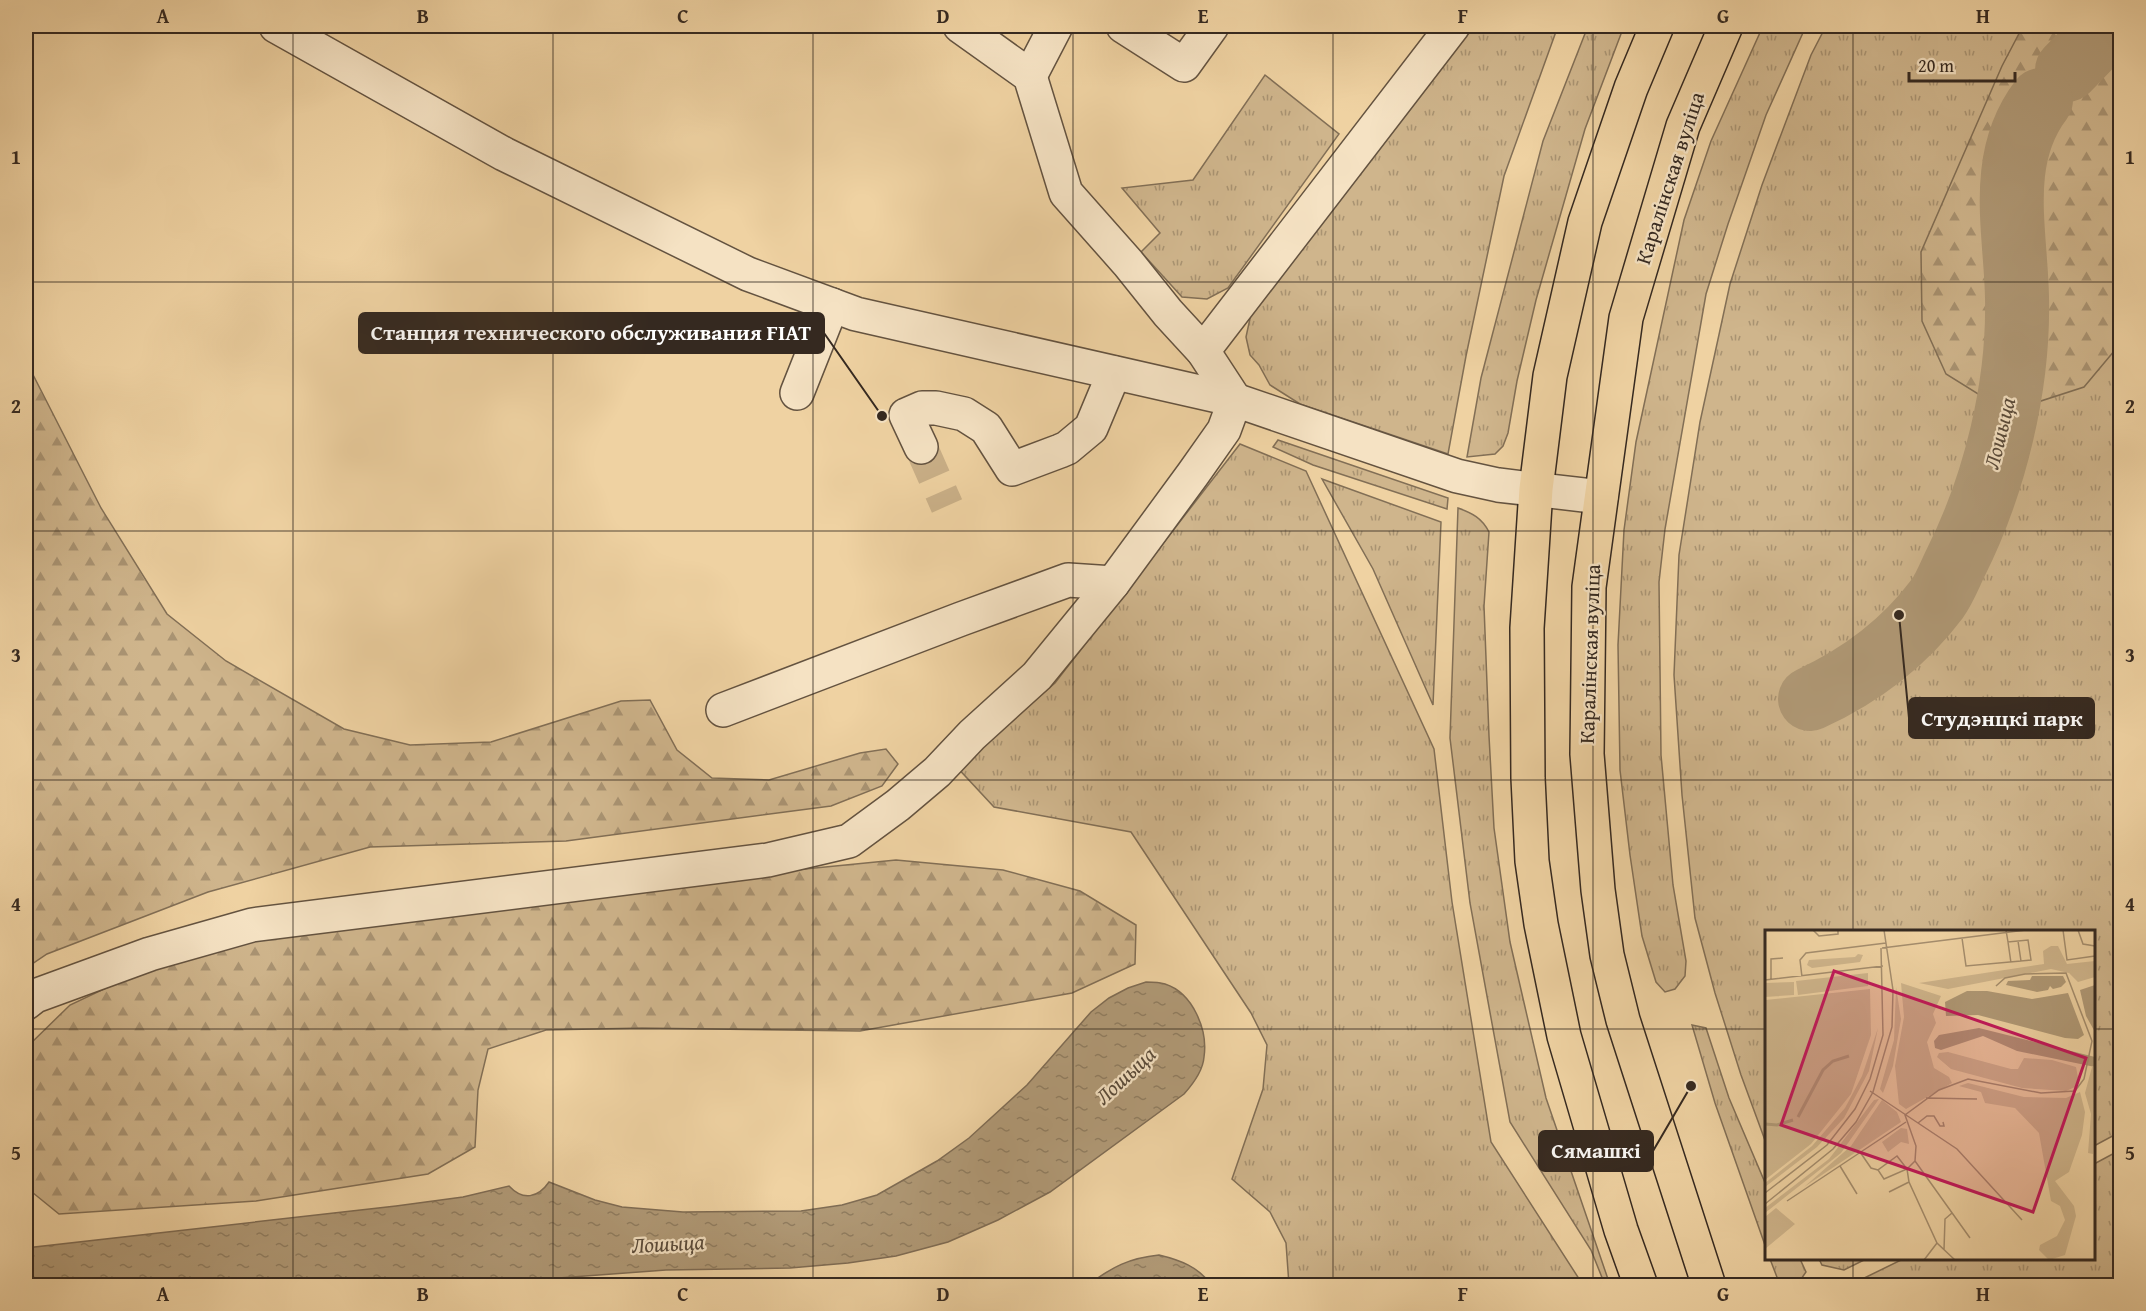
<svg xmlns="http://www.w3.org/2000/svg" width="2146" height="1311" font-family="'Gentium Book Plus',serif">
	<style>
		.grass { fill: url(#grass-tufts); stroke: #826f56; stroke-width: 1.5 }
		.forest { fill: url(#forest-firs); stroke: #826f56; stroke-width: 1.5 }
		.water { fill: url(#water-ripples); stroke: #7f6c54; stroke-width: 1.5 }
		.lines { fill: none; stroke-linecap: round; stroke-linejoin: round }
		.river { stroke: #b09976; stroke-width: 64 }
		.minor-tunnel { stroke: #cab088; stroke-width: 33; stroke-dasharray: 33 16; stroke-linecap: butt }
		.minor-casing { stroke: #645340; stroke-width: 36 }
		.major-casing { stroke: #352920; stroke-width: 36 }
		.minor { stroke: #f5e2c3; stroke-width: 33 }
		.major { stroke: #efd2a2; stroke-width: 33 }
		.grid { fill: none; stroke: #352920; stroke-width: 1.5; stroke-opacity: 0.55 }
		.labels { text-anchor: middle; stroke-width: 4.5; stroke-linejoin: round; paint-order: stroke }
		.street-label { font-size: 21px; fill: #352920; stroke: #f5e2c3 }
		.water-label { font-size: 22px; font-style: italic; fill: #5a4b3a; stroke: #f5e2c3 }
		.inset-river { fill: none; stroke: #b09976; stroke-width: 3 }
		.inset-road { fill: none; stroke: #a58e6e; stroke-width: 1.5 }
		.view { fill: #c2185b; fill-opacity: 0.15; stroke: #c2185b; stroke-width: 3 }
		.inset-edge { fill: none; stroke: #352920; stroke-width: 3 }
		.leader { fill: none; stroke: #352920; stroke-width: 2 }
		.callout-dot { fill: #352920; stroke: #f5e2c3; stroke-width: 2 }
		.callout { fill: #352920; stroke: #352920; stroke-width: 2 }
		.callout-label { font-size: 22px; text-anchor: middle; font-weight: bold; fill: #fff }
		.neatline { fill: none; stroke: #352920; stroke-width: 2 }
		.grid-label { font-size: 20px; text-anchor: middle; font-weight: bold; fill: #352920 }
	</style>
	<defs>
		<pattern id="grass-tufts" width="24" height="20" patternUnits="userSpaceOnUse" patternTransform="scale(1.5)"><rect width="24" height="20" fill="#cfb58c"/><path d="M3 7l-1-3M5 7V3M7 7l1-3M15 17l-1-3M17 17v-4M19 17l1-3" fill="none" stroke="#a99372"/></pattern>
		<pattern id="forest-firs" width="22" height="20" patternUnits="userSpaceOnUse" patternTransform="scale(1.5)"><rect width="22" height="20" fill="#cfb58c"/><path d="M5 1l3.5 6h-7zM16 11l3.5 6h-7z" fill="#a99372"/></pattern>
		<pattern id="water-ripples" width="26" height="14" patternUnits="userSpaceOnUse" patternTransform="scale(1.5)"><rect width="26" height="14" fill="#b09976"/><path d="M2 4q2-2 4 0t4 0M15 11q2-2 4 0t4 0" fill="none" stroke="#907d60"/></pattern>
	</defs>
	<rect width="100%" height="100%" fill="#efd2a2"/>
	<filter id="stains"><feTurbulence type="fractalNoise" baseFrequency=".00333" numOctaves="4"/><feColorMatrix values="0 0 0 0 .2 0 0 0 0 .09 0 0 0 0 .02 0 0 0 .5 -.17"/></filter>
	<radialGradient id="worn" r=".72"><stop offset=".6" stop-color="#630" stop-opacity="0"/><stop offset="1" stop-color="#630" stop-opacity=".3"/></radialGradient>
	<g class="grass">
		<polygon points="1467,26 1558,26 1504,176 1466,356 1448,454 1300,404 1270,385 1259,365 1250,355 1246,337 1252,309"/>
		<polygon points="1588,26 1624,26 1585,129 1536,300 1517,381 1508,433 1503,446 1495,454 1467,457 1481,378 1543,141"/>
		<polygon points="1763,26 1806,26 1766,115 1728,224 1706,294 1665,529 1659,582 1661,755 1673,885 1686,961 1685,976 1675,989 1665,992 1656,982 1642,936 1630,855 1620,770 1618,645 1624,530 1636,442 1684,220 1711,141"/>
		<polygon points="1826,26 2120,26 2120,1132 2094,1146 2094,932 1766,932 1766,1143 1741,1075 1715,993 1695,918 1682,795 1674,675 1679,555 1700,422 1730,284 1762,185 1811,55"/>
		<polygon points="1265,75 1339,134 1228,288 1207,299 1182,297 1141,252 1160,233 1122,188 1193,180"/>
		<polygon points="1278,440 1448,498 1447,509 1313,465 1273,447"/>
		<polygon points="1240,444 1306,471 1434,749 1452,902 1491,1142 1583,1285 1289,1285 1286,1243 1270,1212 1232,1179 1263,1089 1267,1045 1251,1013 1131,832 994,807 954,764 990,739 1055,683"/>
		<polygon points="1322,479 1441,522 1433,705 1373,569"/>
		<path d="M1458,508c14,5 24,10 31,24l-5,74 5,130 5,92 16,114 36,156 64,187h-5l-14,-35 -81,-128 -40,-219 -20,-165z"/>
		<polygon points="1692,1025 1706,1028 1729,1098 1766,1185 1766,1248 1715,1103"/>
		<polygon points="2120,1150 2120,1274 2098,1286 1850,1285 1903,1259 2094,1258 2094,1164"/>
		<polygon points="1770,1259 1800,1259 1806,1272 1797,1285 1780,1285"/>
		<polygon points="1819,1259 1866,1259 1844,1270 1822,1265"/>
	</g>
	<g class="forest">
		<polygon points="2023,26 2120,26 2120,344 2084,387 2007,412 1946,374 1922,321 1921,252 2002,66"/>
		<polygon points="26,361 101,508 167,614 226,661 344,729 410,745 491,742 621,701 650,700 677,750 712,778 769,780 860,753 886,749 898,764 882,786 831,806 566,841 370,847 208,892 47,954 26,968"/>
		<polygon points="896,860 1003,870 1080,891 1136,925 1135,964 1072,993 860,1031 642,1028 546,1030 488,1049 478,1090 475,1147 428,1174 256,1201 59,1214 27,1188 26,1048 70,1005 165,960 248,942 673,882"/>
	</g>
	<g class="water">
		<path d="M1146,982c6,0 13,0 19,2 28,9 43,46 39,73 -1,14 -11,27 -20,37l-134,98 -52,28 -50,22 -52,14 -48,7 -58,5 -124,2 -214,16 -426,-1v-37l370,-42 67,-9 46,-11c14,15 29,12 40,-4l46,18 27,7 61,5 118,-1 41,-6 35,-10 60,-34 32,-23 58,-53 64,-73 18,-14 19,-10z"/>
		<path d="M1159,1255c21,5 40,12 52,30h-123c24,-18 41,-27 71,-30z"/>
	</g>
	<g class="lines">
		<g class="river">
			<polyline points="2067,70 2097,39 2114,26"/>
			<path d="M1810,699c50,-23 94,-56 127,-100 8,-11 13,-25 19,-37 39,-78 63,-176 61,-264 -1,-67 -21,-139 24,-198"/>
		</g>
		<polyline class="minor-tunnel" points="921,447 947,506"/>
		<defs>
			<g id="minor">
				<polyline points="276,26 504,154 748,274 856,314 1235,400 1457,476 1498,485 1601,497"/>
				<polyline points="1123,26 1184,65 1212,26"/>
				<polyline points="1030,76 1056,26"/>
				<polyline points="1203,351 1453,26"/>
				<polyline points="797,393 832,305"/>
				<polyline points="921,447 906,415 922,408 936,408 964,414 986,428 1012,469 1060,451 1067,448 1091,428 1114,373"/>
				<polyline points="723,710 961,619 1068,580 1113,583"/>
				<polyline points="26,1003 35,996 150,954 252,925 768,860 849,841 898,805 937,772 972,735 1037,676 1113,583 1193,474 1224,430 1235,400 1203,351 1168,313 1128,263 1066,193 1030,76 960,26"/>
			</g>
			<g id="major">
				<polyline points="1641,1286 1621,1230 1564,1036 1541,924 1532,861 1528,778 1527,628 1536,489 1550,376 1585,222 1631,88 1657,26"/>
				<polyline points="1709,1286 1623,1020 1607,955 1598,890 1587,754 1589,587 1626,318 1683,126 1726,26"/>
			</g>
		</defs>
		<use href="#minor" class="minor-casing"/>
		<use href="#major" class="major-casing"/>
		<use href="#minor" class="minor"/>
		<use href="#major" class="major"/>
	</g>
	<path class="grid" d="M293,26v1260M553,26v1260M813,26v1260M1073,26v1260M1333,26v1260M1593,26v1260M1853,26v906M26,282h2094M26,531h2094M26,780h2094M26,1029h1740M2094,1029h26M1853,1258v28"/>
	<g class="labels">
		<g class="street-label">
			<text transform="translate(1670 178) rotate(-72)" y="7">Каралінская вуліца</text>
			<text transform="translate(1590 654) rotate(-88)" y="7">Каралінская вуліца</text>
		</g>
		<g class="water-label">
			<text transform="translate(1999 433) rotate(-76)" y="8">Лошыца</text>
			<text transform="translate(1125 1075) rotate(-43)" y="8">Лошыца</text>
			<text transform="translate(668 1243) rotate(-3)" y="8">Лошыца</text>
		</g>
	</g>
	<g transform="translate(1765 930)">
		<rect width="330" height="330" fill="#efd2a2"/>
		<path d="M93,24l5,1 -3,7 -48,6 -5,-3 2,-5 46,-3zM103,43v13l-70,9 -2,-14zM29,52v13l-29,2v-14zM136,53l40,13 -8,18 3,9 -9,19 7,26 15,9 3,6 -46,26 -7,-5 -4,-38 9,-49zM131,57l5,32 -8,47 -10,27 -3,-4 14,-49zM105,59l1,46 -20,59 -40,50 -46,36v-180zM113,98l-9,43 -25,47 -27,29 -52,40v-4l47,-37 33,-38 17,-32zM114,169l-38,54 -76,60v-5l64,-49 45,-59zM117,170l15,12 4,10 -97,65 47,-41zM136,198l6,1 2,15 -8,-2 -13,10 -6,-10zM11,278l19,16 -30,25v-32z" fill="#cfb58c"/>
		<path d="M286,16h7l9,18 28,-3v16l-17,5 -9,-9 -18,-4 -103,20 -29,-6 125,-19 -1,-13zM183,122l63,17h7l6,-11 28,2 24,7 2,11 -3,9 -9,4 -44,-3 -71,-19 -14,-12 2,-4zM327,137h3l-2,87 -5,-1 3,-39 -6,-21zM0,148l10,7 4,11 25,-14h10l7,14 -25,32 -31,18v-34l6,-16zM203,153l56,14 42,1 14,-6 5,20 -3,23 -13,37 -14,9 19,25 2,10 -11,39 -16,5 -10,-10 1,-5 17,-9 8,-16 -5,-14 -9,-5 -12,-68 -24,-25 -30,-5 -4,-11 -22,-6z" fill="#cfb58c"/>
		<path d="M267,46h31l3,6 -5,5 -8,2 -3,-3 -2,4 -11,2 -31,-7 2,-4 22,-1zM330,55v47l-9,-16 -6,-26zM202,61h20l45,8 36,-6 16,42 -6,4 -13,-1 -87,-23 -32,1 -1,-14zM214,98l116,29v10l-78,-16 -34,-15 -42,14 -6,-2 -1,-7 5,-6z" fill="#b09976"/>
		<path class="inset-river" d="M33,187l25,-47 10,-9 16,-5M0,194l12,1 16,-5"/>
		<path class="inset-road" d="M48,0l6,6 19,-2v-4M241,0l2,12 20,-2 3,20 -10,1 -3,-20M298,0l4,30 28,-4M313,0l5,14 12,2M197,8l4,28 55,-5M243,12l3,21M117,18l144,-18M37,47l-2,-17 6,-7 80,-10M0,50l118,-14M6,50v-21l12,-1M105,161l87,58 65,71M161,168l51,1M153,193l9,-7h7l6,10h4l-1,-4M95,222l11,16 7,2M132,226l10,13 -23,10 -6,-9zM150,231l-8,8 2,13 28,61 18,17M75,236l17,28M124,262l20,-10M0,263l62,-48 28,-36 15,-30 13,-44 -2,-87M22,271l119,-79M0,274l68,-55 23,-27 17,-30 19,-65 1,-37 -9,-60M205,308l-55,-77 1,-15 -11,-31 34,-25 29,-11 73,14 34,-2 9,-12 8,-38 -26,-68 -41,1 -20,4 -9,8M179,320l1,-31 7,-6M159,330l13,-17"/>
		<path class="view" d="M69,41l252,87 -53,154 -252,-87z"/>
		<rect width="330" height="330" class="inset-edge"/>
	</g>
	<path class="leader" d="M882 416L824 333M1899 615L1909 718M1691 1086L1653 1151"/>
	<g class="callout-dot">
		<circle cx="882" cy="416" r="6"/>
		<circle cx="1899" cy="615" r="6"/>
		<circle cx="1691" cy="1086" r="6"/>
	</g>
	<g class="callout">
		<rect x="359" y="313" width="465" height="40" rx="6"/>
		<rect x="1909" y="698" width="185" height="40" rx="6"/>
		<rect x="1539" y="1131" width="114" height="40" rx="6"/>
	</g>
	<g class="callout-label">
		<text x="591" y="340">Станция технического обслуживания FIAT</text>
		<text x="2002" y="726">Студэнцкі парк</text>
		<text x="1596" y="1158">Сямашкі</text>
	</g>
	<rect width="2146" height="1311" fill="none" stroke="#efd2a2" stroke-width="66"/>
	<path d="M1909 72v9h106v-9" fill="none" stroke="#352920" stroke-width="3"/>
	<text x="1918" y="72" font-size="18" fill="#352920" stroke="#f5e2c3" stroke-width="4.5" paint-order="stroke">20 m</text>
	<rect x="33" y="33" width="2080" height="1245" class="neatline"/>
	<g class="grid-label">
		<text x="163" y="23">A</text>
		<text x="423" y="23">B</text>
		<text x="683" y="23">C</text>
		<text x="943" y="23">D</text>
		<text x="1203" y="23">E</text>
		<text x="1463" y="23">F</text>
		<text x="1723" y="23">G</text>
		<text x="1983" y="23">H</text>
		<text x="16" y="164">1</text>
		<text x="2130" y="164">1</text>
		<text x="16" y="413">2</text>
		<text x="2130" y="413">2</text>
		<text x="16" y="662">3</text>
		<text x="2130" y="662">3</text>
		<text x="16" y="911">4</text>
		<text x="2130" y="911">4</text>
		<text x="16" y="1160">5</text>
		<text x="2130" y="1160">5</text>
		<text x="163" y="1301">A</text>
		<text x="423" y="1301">B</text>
		<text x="683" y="1301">C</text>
		<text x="943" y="1301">D</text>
		<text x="1203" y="1301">E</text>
		<text x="1463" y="1301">F</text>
		<text x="1723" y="1301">G</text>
		<text x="1983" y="1301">H</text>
	</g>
	<rect width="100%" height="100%" filter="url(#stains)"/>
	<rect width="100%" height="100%" fill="url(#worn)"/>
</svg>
